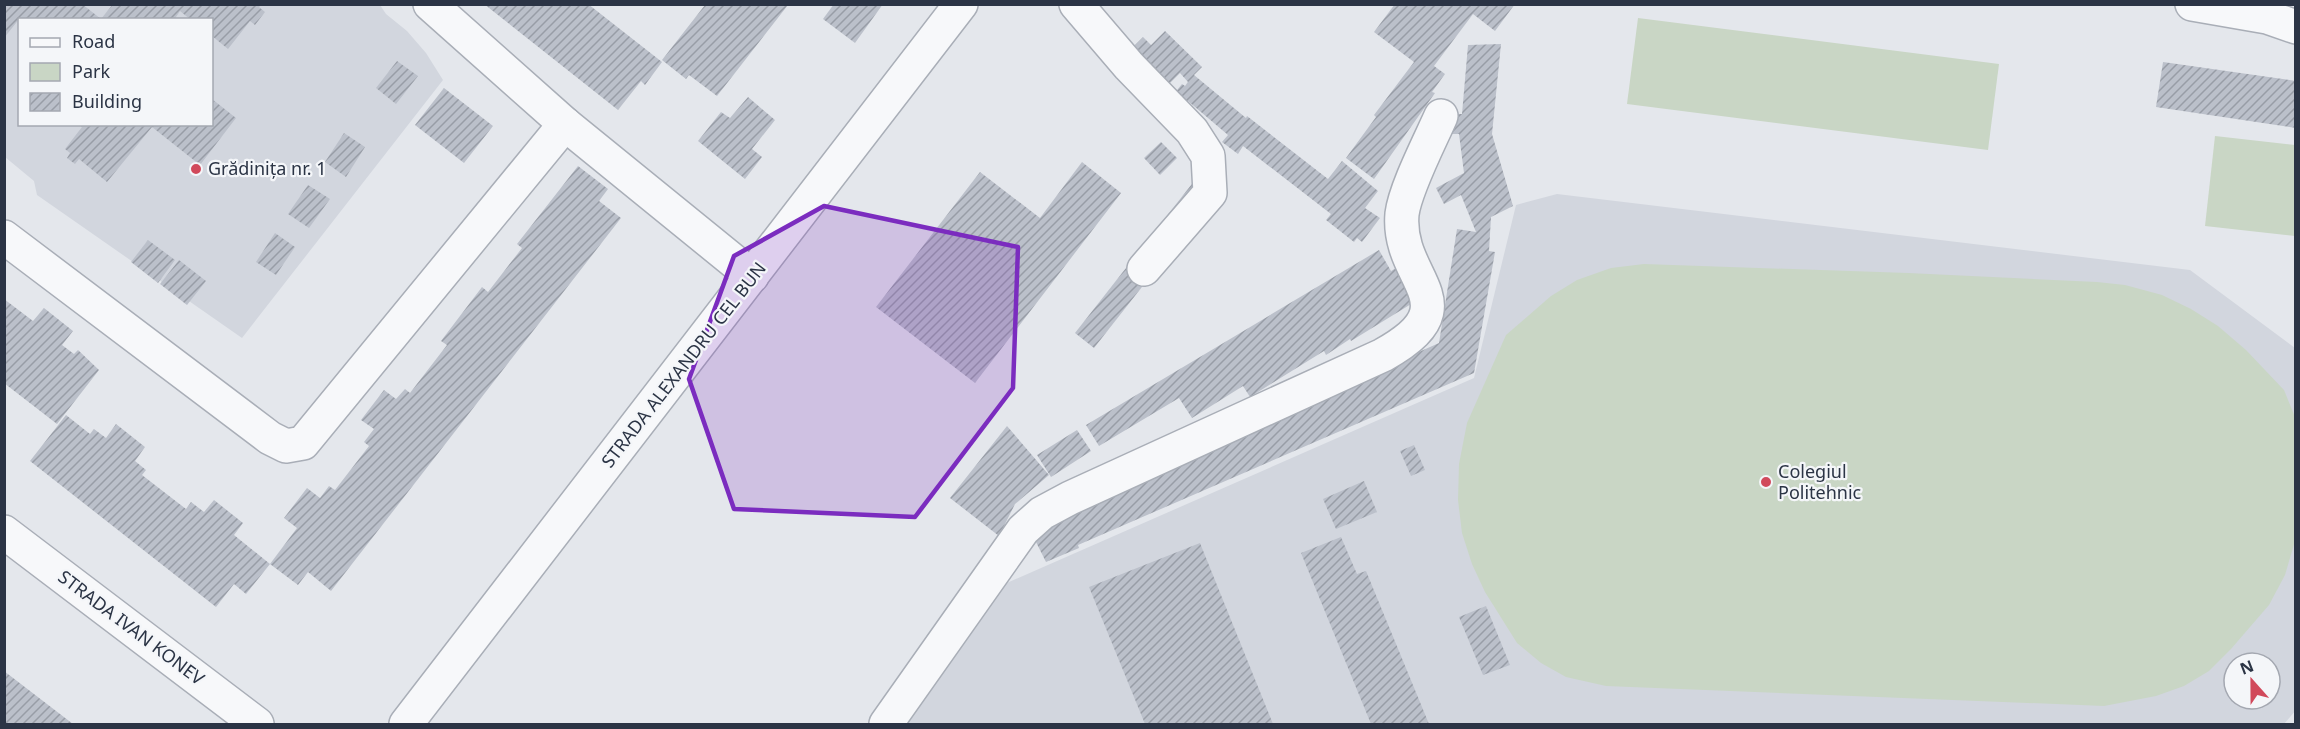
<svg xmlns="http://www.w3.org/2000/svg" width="2300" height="729" font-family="'Noto Sans',sans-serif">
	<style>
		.built { fill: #d2d6de; fill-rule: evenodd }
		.green { fill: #c9d6c5 }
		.building { fill: url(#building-hatch) }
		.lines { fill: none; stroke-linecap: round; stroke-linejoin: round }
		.minor-casing { stroke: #a9aeb7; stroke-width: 36 }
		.minor { stroke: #f7f8fa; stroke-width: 33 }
		.marked { fill: #7b2cbf; fill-opacity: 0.2; stroke: #7b2cbf; stroke-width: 4.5; stroke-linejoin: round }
		.poi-dot { fill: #d1495b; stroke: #f4f6f9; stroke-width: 2 }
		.labels { text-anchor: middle; stroke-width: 4.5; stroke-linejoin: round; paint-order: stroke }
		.poi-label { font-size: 18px; fill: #2b3445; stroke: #f4f6f9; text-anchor: start }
		.street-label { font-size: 18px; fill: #2b3445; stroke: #f4f6f9 }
	</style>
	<defs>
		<pattern id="building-hatch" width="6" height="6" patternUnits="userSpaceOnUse" patternTransform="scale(1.5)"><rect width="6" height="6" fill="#bbc0ca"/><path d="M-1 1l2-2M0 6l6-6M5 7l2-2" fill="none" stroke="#989da6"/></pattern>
	</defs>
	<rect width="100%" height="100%" fill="#e4e7ec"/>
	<g class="built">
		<path d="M4,5h376l6,9 21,17 19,22 17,27 -201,258 -205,-143 -3,-14 -29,-24zM20,20h192v104h-192z"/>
		<path d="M1557,194l633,76 105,78 1,362 -12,14h-1382l98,-138 474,-208 42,-173zM2234,663h36v36h-36z"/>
	</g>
	<g class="green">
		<polygon points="1638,18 1999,64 1988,150 1627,104"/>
		<polygon points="2215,136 2295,145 2295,236 2205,226"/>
		<polygon points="1644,264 1908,273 2097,282 2125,285 2162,295 2191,309 2218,326 2246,350 2284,390 2295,417 2295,541 2285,575 2269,605 2231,649 2209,671 2184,686 2156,696 2104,706 1606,686 1566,677 1541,663 1517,643 1485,592 1472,564 1462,533 1458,500 1459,464 1467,423 1506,335 1551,296 1577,280 1611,268"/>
	</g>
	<g class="building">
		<polygon points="4,4 82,4 101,19 113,4 262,4 259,7 265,12 255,25 250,21 228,49 212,36 212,20 191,20 180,11 174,20 21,20 20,18 4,38"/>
		<polygon points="484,4 588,4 662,62 645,85 641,81 618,110"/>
		<polygon points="834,4 883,4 855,43 823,19"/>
		<polygon points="1395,4 1515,4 1495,31 1473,14 1434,66 1445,74 1432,92 1435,93 1374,179 1346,158 1376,117 1374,115 1414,62 1374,32"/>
		<polygon points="705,5 788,5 717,96 689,75 686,79 662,60"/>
		<polygon points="1165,31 1202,67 1194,75 1246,118 1247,116 1328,179 1342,161 1378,191 1365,208 1380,218 1362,242 1357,238 1354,242 1326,220 1331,214 1243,146 1238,154 1222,142 1228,135 1188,101 1185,104 1164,106 1182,84 1185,86 1188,82 1180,73 1168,85 1121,59 1143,37 1151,45"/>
		<polygon points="1501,44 1492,134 1513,206 1491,217 1489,251 1495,252 1474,373 1078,545 1079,548 1046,562 1028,526 1439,343 1457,229 1476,232 1461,195 1444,204 1436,188 1464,173 1459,134 1451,134 1453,114 1462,114 1468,45"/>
		<polygon points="397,61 418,76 396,104 376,88"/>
		<polygon points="2163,62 2296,81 2296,128 2156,107"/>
		<polygon points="444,88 493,126 464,163 415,125"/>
		<polygon points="748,97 775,120 752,149 762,157 745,179 698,141 721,112 730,118"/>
		<polygon points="212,99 236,118 200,165 152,127 107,182 79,159 75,164 67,158 70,153 65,149 82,127 79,124 212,124"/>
		<polygon points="344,133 365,147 346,177 325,162"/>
		<polygon points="1161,142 1177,158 1160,175 1144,158"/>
		<polygon points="1082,162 1121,193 975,383 876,307 980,172 1040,218"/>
		<polygon points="578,166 608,189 599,201 621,218 331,591 308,572 298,585 270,564 297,528 284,518 307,488 320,498 329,486 335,490 369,446 364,442 374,429 361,420 384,390 396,399 405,389 410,393 447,345 441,341 482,287 488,292 522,248 517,244"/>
		<polygon points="1195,180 1215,194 1094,348 1075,333"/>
		<polygon points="308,185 330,199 309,228 288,214"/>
		<polygon points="275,233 295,247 276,275 256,262"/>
		<polygon points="148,240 175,260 158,283 131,262"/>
		<polygon points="1379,250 1391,271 1396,268 1416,301 1351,341 1350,339 1326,355 1324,351 1250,397 1243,386 1192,418 1179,398 1099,446 1086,425"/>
		<polygon points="179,260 206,281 187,305 160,284"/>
		<polygon points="4,299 33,321 44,308 73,331 62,345 74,354 78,350 99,370 57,424 4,383"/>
		<polygon points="66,415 90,434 94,429 106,438 116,424 145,447 135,461 146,470 142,475 186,509 191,502 204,512 214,500 243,523 234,535 270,564 246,594 234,584 216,607 30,461"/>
		<polygon points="1007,426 1049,475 1015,504 999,536 950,498"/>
		<polygon points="1077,430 1091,451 1051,477 1037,455"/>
		<polygon points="1414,445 1425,470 1411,476 1400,451"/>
		<polygon points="1364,481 1377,512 1336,529 1323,499"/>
		<polygon points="1341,537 1357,574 1366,571 1429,724 1371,724 1301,553"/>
		<polygon points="1200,543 1273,724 1145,724 1089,587"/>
		<polygon points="1486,606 1510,665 1483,675 1459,617"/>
		<polygon points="4,671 73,724 4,724"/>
	</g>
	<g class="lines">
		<defs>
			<g id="minor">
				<polyline points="430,4 565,124 752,276"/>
				<polyline points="1076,4 1129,66 1192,131 1208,156 1210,193 1144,269"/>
				<polyline points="2192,4 2267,17 2296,27"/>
				<polyline points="4,237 270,438 286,446 303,443 565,124"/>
				<polyline points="4,532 257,724"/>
				<polyline points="406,724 961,4"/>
				<path d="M886,724l137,-194 19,-17 28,-15 313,-143c91,-51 13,-74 19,-141 3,-25 28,-73 39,-98"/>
			</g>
		</defs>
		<use href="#minor" class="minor-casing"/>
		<use href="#minor" class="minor"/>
	</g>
	<path class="marked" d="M824,206l194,41 -5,141 -98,129 -181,-8 -45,-130 45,-123z"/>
	<g class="poi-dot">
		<circle cx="196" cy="169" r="6"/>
		<circle cx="1766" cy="482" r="6"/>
	</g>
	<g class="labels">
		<g class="poi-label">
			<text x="208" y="175">Grădinița nr. 1</text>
			<text x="1778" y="478">Colegiul<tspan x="1778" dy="21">Politehnic</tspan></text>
		</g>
		<g class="street-label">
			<text transform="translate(684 365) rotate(-52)" y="6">STRADA ALEXANDRU CEL BUN</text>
			<text transform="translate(131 628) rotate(37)" y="6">STRADA IVAN KONEV</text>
		</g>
	</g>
	<rect width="2300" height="729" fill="none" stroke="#2b3445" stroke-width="12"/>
	<rect x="18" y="18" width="195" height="108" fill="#f4f6f9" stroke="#a4a8b1" stroke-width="1.5"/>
	<rect x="30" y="38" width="30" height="9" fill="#f7f8fa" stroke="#a4a8b1" stroke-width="1.5"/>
	<text x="72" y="48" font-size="18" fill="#2b3445">Road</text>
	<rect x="30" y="63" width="30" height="18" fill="#c9d6c5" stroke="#a4a8b1" stroke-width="1.5"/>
	<text x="72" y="78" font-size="18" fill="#2b3445">Park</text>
	<rect x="30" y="93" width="30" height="18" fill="url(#building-hatch)" stroke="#a4a8b1" stroke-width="1.5"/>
	<text x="72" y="108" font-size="18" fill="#2b3445">Building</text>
	<g transform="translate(2252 681) rotate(339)"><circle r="28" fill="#f4f6f9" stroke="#a4a8b1" stroke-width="1.5"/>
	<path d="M0-4.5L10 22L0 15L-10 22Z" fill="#d1495b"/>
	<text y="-9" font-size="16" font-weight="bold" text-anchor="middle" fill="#2b3445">N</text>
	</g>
</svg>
